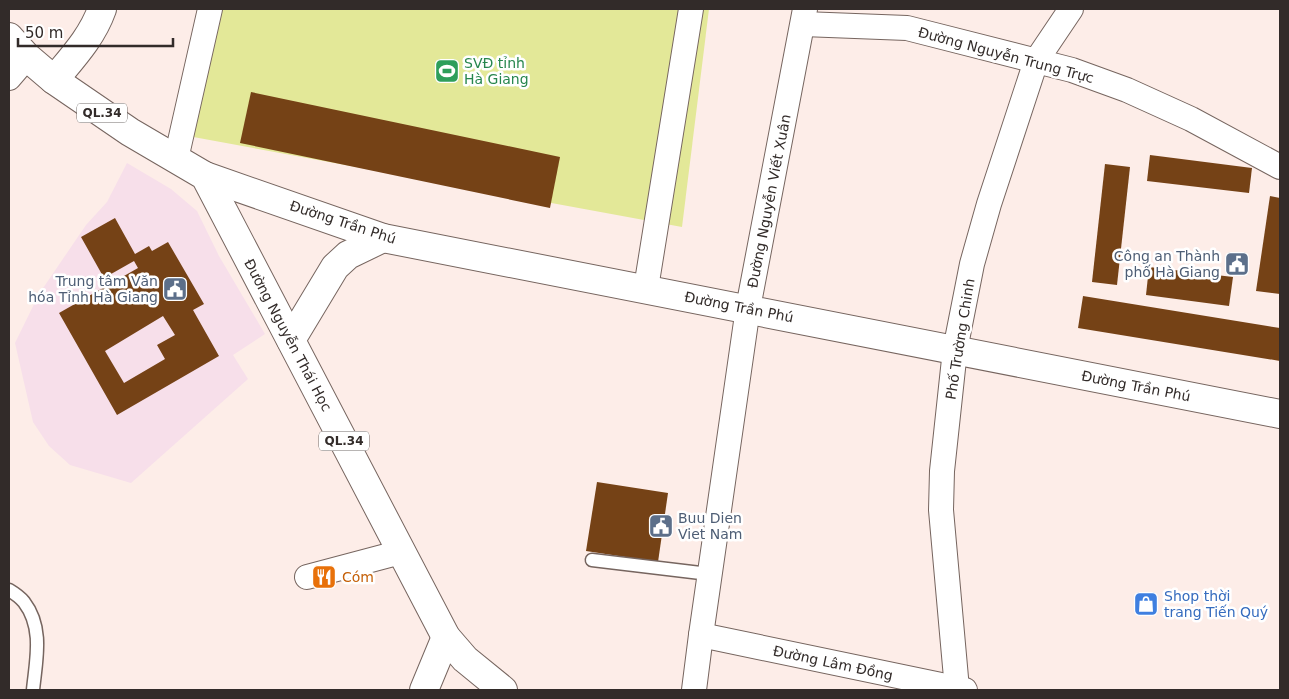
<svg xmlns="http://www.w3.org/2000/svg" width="1289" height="699" font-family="'DejaVu Sans',sans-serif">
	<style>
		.commercial { fill: #f7dfea }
		.park { fill: #e3e898 }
		.building { fill: #754216; fill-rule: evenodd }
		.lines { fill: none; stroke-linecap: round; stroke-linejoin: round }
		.lane-casing { stroke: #76655f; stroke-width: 15 }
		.street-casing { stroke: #76655f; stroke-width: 26 }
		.secondary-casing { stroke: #76655f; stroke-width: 30 }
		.highway-casing { stroke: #76655f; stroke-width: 30 }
		.lane { stroke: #fff; stroke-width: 12 }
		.street { stroke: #fff; stroke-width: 24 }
		.secondary { stroke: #fff; stroke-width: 28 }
		.highway { stroke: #fff; stroke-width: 28 }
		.labels { text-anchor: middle; stroke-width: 5; stroke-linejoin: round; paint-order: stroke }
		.shield { fill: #fff; stroke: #706b69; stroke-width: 1 }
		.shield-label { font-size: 12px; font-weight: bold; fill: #322b29 }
		.street-label { font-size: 14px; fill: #322b29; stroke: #fff }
		.leisure-label { font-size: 14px; fill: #27864d; stroke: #fff; text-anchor: start }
		.service-label { font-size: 14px; fill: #4e5e75; stroke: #fff; text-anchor: end }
		.food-label { font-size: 14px; fill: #c56008; stroke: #fff; text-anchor: start }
		.shop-label { font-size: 14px; fill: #366cbe; stroke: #fff; text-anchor: start }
	</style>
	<rect width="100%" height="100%" fill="#fdede8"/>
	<polygon class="commercial" points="127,163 171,189 197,211 219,256 265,334 233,355 248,379 131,483 70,465 49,446 33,422 15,343 39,294 86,225 107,202"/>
	<polygon class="park" points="206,9 709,9 682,227 177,134"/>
	<g class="building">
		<polygon points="251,92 560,157 550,208 240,143"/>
		<polygon points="1150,155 1252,168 1249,193 1147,181"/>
		<polygon points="1105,164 1130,167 1117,285 1092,282"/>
		<polygon points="1270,196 1280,198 1280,294 1256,291"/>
		<path d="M115,218l20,36 14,-8 3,5 16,-9 36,62 -11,6 26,46 -102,59 -58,-102 79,-45 -4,-7 -30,17 -23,-41zM163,316l12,19 -18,10 8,14 -41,24 -19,-32z"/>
		<polygon points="1149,267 1233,277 1229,306 1146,295"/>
		<polygon points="1083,296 1280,328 1280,361 1078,328"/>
		<polygon points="597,482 668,493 658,562 586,551"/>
	</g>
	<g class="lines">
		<defs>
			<g id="lane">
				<polyline points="592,560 709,574"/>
				<path d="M9,590c5,3 11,7 15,12 20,26 12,58 9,88"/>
			</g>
			<g id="street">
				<polyline points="803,24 907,28 1072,70 1127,90 1191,119 1280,167"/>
				<polyline points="9,78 27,57"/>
				<polyline points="176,159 210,9"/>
				<polyline points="646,288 691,9"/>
				<polyline points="307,577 401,552"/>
				<polyline points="701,635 965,690"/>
				<polyline points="957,689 941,510 942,471 955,350 972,264 989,204 1036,61 1071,9"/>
				<polyline points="694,690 701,635 748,308 805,9"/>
			</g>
			<g id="secondary">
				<path d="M54,80c19,-23 38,-43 48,-71"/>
				<polyline points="205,176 383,238 1280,414"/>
				<polyline points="424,690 446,637"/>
			</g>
			<g id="highway">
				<polyline points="9,37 27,57 54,80 130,132 205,176 446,637 465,659 503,690"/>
				<polyline points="291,340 335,267 348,255 383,238"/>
			</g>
		</defs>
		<use href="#lane" class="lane-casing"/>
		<use href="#street" class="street-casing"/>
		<use href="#secondary" class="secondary-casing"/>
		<use href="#highway" class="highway-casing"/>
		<use href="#lane" class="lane"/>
		<use href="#street" class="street"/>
		<use href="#secondary" class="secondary"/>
		<use href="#highway" class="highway"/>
	</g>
	<defs>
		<symbol id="stadium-square" viewBox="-11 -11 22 22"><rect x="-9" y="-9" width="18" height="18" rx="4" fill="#2e9e5b" stroke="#fff"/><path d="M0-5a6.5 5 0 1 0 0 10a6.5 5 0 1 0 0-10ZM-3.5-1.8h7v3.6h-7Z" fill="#fff"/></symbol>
		<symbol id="civic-square" viewBox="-11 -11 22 22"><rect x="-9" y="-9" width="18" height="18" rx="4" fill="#5c6f8a" stroke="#fff"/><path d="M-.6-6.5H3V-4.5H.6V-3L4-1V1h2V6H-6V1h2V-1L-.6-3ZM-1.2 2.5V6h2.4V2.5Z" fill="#fff"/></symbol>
		<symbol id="restaurant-square" viewBox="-11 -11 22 22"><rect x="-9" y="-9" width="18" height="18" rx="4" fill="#e8710a" stroke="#fff"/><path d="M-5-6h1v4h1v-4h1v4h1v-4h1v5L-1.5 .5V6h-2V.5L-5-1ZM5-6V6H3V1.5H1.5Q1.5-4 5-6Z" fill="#fff"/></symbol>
		<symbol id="shop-square" viewBox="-11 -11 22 22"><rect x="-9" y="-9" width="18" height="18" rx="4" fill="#3f7fe0" stroke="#fff"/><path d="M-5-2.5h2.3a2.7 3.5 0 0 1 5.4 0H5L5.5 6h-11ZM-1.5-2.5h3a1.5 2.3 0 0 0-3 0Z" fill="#fff"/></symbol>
	</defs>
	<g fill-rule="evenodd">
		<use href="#stadium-square" x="433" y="57" width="28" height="28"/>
		<use href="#civic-square" x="1223" y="250" width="28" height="28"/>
		<use href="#civic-square" x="161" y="275" width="28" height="28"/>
		<use href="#civic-square" x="647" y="512" width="28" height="28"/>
		<use href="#restaurant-square" x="310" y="563" width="28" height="28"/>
		<use href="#shop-square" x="1132" y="590" width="28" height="28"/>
	</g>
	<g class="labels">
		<g class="shield">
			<rect x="77" y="103.5" width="50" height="19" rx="4"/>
			<rect x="319" y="431.5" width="50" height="19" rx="4"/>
		</g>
		<g class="shield-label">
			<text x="102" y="117">QL.34</text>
			<text x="344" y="445">QL.34</text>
		</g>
		<g class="street-label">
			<text transform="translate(1006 55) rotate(15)" y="5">Đường Nguyễn Trung Trực</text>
			<text transform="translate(769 201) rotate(-79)" y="5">Đường Nguyễn Viết Xuân</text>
			<text transform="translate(343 222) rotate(18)" y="5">Đường Trần Phú</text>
			<text transform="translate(739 307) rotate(11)" y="5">Đường Trần Phú</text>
			<text transform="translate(288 335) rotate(62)" y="5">Đường Nguyễn Thái Học</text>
			<text transform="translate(960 339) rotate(-81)" y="5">Phố Trường Chinh</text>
			<text transform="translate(1136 386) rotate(11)" y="5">Đường Trần Phú</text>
			<text transform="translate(833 663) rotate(12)" y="5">Đường Lâm Đồng</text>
		</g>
		<g class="leisure-label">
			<text x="464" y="68">SVĐ tỉnh<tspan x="464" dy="16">Hà Giang</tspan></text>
		</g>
		<g class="service-label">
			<text x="1220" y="261">Công an Thành<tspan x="1220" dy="16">phố Hà Giang</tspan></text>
			<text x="158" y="286">Trung tâm Văn<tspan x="158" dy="16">hóa Tỉnh Hà Giang</tspan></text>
			<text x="678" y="523" text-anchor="start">Buu Dien<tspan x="678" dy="16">Viet Nam</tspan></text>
		</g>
		<g class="food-label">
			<text x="342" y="582">Cóm</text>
		</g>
		<g class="shop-label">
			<text x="1164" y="601">Shop thời<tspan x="1164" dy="16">trang Tiến Quý</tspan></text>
		</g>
	</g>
	<rect width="1289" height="699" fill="none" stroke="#322b29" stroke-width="20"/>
	<path d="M18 38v8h155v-8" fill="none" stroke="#322b29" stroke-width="2.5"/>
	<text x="25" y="38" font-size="15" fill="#322b29" stroke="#ffffff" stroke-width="4" paint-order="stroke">50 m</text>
</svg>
